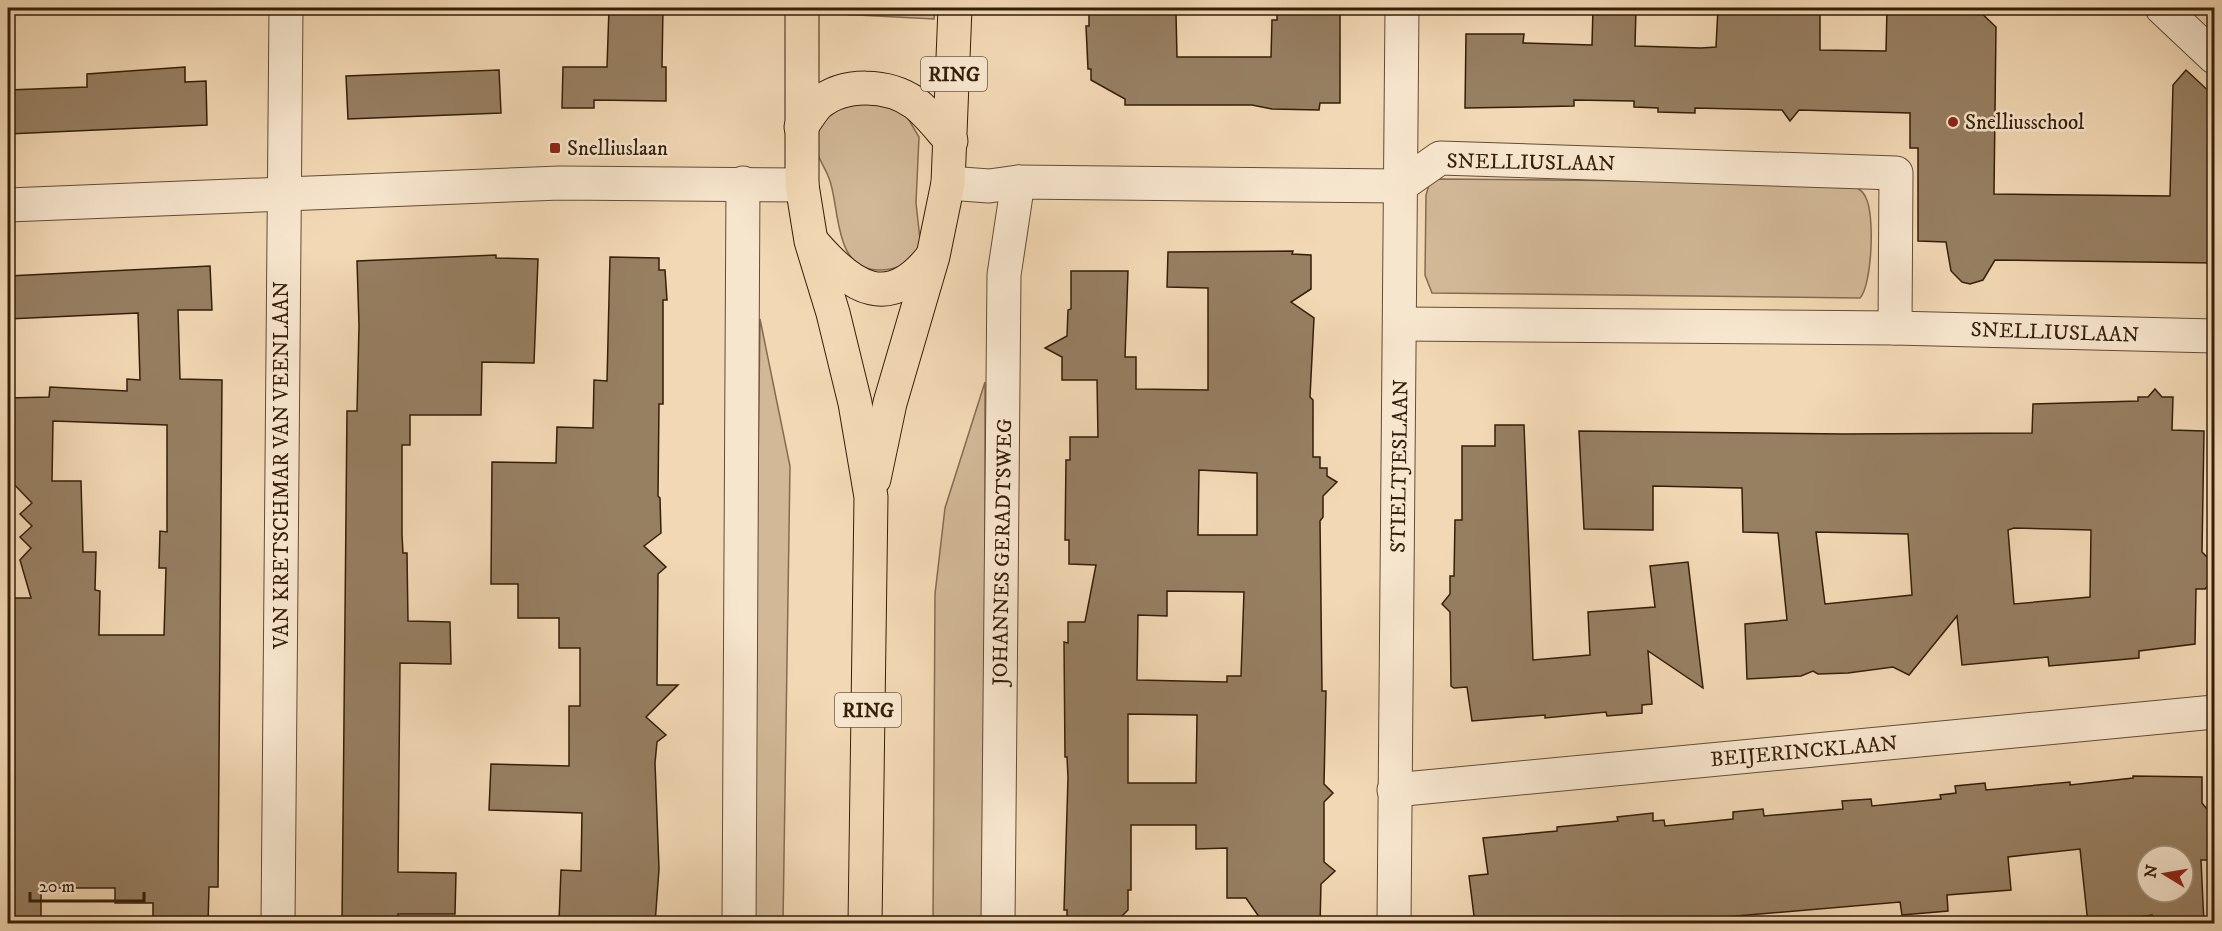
<svg xmlns="http://www.w3.org/2000/svg" width="2222" height="931" font-family="'IM FELL DW Pica',serif">
	<style>
		.green { fill: #d2b897; stroke: #846b50; stroke-width: 1.5 }
		.building { fill: #977f62; stroke: #351e0a; stroke-width: 1.5; fill-rule: evenodd }
		.lines { fill: none; stroke-linecap: round; stroke-linejoin: round }
		.minor-casing { stroke: #644c34; stroke-width: 35 }
		.major-casing { stroke: #351e0a; stroke-width: 35 }
		.minor { stroke: #f7e6ce; stroke-width: 33 }
		.major { stroke: #f2d8b4; stroke-width: 33 }
		.poi-dot { fill: #8f2418; stroke: #f7e6ce; stroke-width: 2 }
		.labels { text-anchor: middle; stroke-width: 5; stroke-linejoin: round; paint-order: stroke }
		.shield { fill: #f7e6ce; stroke: #6f5a45; stroke-width: 1.5 }
		.shield-label { font-size: 20px; font-weight: bold; fill: #351e0a }
		.poi-label { font-size: 21px; fill: #351e0a; stroke: #f7e6ce; text-anchor: start }
		.street-label { font-size: 21px; fill: #351e0a; stroke: #f7e6ce }
	</style>
	<rect width="100%" height="100%" fill="#f2d8b4"/>
	<filter id="stains"><feTurbulence type="fractalNoise" baseFrequency=".00333" numOctaves="4"/><feColorMatrix values="0 0 0 0 .2 0 0 0 0 .09 0 0 0 0 .02 0 0 0 .5 -.17"/></filter>
	<radialGradient id="worn" r=".72"><stop offset=".6" stop-color="#630" stop-opacity="0"/><stop offset="1" stop-color="#630" stop-opacity=".3"/></radialGradient>
	<g class="green">
		<polygon points="819,8 935,8 934,19 819,13"/>
		<path d="M848,104h37l21,11 13,22 -3,66 5,45c-12,15 -22,22 -42,22 -45,0 -39,-59 -49,-89 -4,-14 -16,-26 -15,-42 2,-19 18,-28 33,-35z"/>
		<path d="M1438,179l406,4c9,3 18,5 22,15 9,17 6,87 -6,100l-428,-5 -7,-18 1,-80 3,-10z"/>
		<polygon points="760,319 790,466 783,923 752,924"/>
		<polygon points="985,382 985,923 933,924 935,594 945,508"/>
	</g>
	<g class="building">
		<polygon points="609,8 663,8 662,67 666,67 666,101 594,100 594,108 562,108 563,67 607,67"/>
		<polygon points="1092,8 1150,8 1150,13 1176,14 1177,57 1271,57 1272,20 1277,20 1277,8 1340,8 1340,103 1320,103 1319,110 1272,109 1252,105 1125,105 1125,99 1091,80 1091,69 1088,69 1086,26 1089,26 1089,13 1092,13"/>
		<polygon points="1593,8 1636,8 1635,46 1701,48 1716,47 1718,8 1820,8 1820,50 1886,51 1887,8 1976,8 1996,27 1994,194 2170,196 2173,85 2186,70 2214,96 2214,263 1995,260 1983,280 1970,284 1962,282 1951,271 1946,242 1918,241 1918,148 1910,148 1910,113 1799,110 1790,121 1782,110 1695,108 1695,113 1658,112 1658,108 1634,107 1634,101 1574,100 1574,106 1465,108 1466,34 1524,34 1523,43 1592,45"/>
		<polygon points="185,67 185,82 206,81 207,125 8,134 8,90 87,87 87,74"/>
		<polygon points="499,70 501,113 348,119 346,76"/>
		<path d="M1293,251l-1,3 19,1v34l-20,13 23,16 -4,79 3,3v57h7v11h7v8l10,6 -14,14v21l-3,4 2,170h4l-2,93 9,9 -9,9v60l11,9 -14,13 -1,40h-56l-18,-26h-19v-50l-31,1v-24h-65v65h-3v20l-14,14h-47v-14h-3l4,-132 -1,-21h-2l-1,-115 4,1v-21h17l11,-57 -27,-1v-24h-4l1,-80h4v-23h28l-1,-57h-35v-23l-17,-9 22,-12 1,-26 3,-1v-38h57l-3,86h11v32l72,1v-102l-41,-1 1,-35zM1199,470l58,3v62h-59zM1167,591l77,1 -3,84h-14v6l-90,-2 1,-65 29,1zM1128,714l69,1 -1,68h-68z"/>
		<polygon points="496,255 496,258 538,259 534,363 482,362 481,415 410,415 410,445 402,445 402,535 403,553 407,553 408,621 450,622 451,664 400,663 398,872 456,873 455,914 398,914 398,924 342,924 347,411 357,411 359,325 357,261"/>
		<polygon points="610,257 659,258 659,270 665,270 667,300 663,300 663,404 659,404 658,496 660,498 661,533 644,546 666,567 658,574 657,685 678,685 646,717 666,735 657,742 655,763 659,869 655,924 559,921 561,870 581,871 582,813 489,810 491,764 569,766 569,706 580,706 580,648 559,648 559,618 518,618 518,584 491,584 492,462 556,463 557,427 593,428 594,380 607,381"/>
		<path d="M210,266l2,44h-34l2,69 42,1 -4,507h-9l-1,37h-55v-21h-38v-15h-74v36h-33v-326h23l-11,-38 11,-12 -11,-11 12,-11 -12,-12 12,-11 -24,-25v-80l41,-1 1,-10 77,4v-12l13,1 -2,-67 -130,6v-43zM53,421l114,4v107l-7,-1 -1,37h7l-2,67h-65l1,-44 -5,-1 1,-38h-13l-2,-71h-29z"/>
		<path d="M2155,389l7,8h11l-1,33 32,1 -2,121 12,12v15l-9,10h-9l-1,55 -56,7v7l-90,8 -1,-9 -86,8 -5,-49 -48,59 -16,-8 -45,6 -30,1 -5,-3 -12,5 -54,3 -2,-55 42,-4 -9,-87 -35,-1 -1,-44 -89,-2v44l-69,-1 -5,-98 265,3 188,-1 1,-29 105,-3v-4h10zM2014,528l77,2 -1,67 -76,7 -6,-74zM1816,532l92,2 4,61 -87,9z"/>
		<polygon points="1495,425 1524,425 1533,660 1590,655 1588,612 1655,607 1650,566 1688,562 1703,688 1648,651 1652,704 1642,705 1642,713 1607,716 1606,712 1545,718 1545,715 1472,721 1467,687 1454,688 1451,686 1450,612 1442,604 1450,594 1450,576 1454,576 1455,520 1462,520 1462,446 1495,446"/>
		<path d="M2133,776l69,1v26l9,11 -1,46h-9l3,64h-50l-2,-9 -64,9 -8,-75 -72,8 3,33 -64,5 1,16 -46,4 -2,-13 -175,15 1,7h-251l-6,-48 19,-2 -5,-36 74,-7v-4l61,-6 -1,-4 36,-4v8l11,-1 1,6 68,-7v-7l30,-3 1,7 79,-7 -1,-8 29,-2 1,7 69,-7 -1,-4 16,-2 -1,-7 30,-3 1,7 84,-8v3l63,-7zM2147,856h36v36h-36z"/>
	</g>
	<g class="lines">
		<defs>
			<g id="minor">
				<polyline points="2162,8 2214,57"/>
				<polyline points="948,183 989,186 1018,182 1400,186 1440,158 1896,173 1895,328"/>
				<polyline points="8,205 560,183 802,185"/>
				<polyline points="1400,324 1895,328 2214,336"/>
				<polyline points="1394,790 2214,712"/>
				<polyline points="278,924 286,8"/>
				<polyline points="739,924 743,183"/>
				<polyline points="998,924 1004,275 1018,182"/>
				<polyline points="1394,924 1402,8"/>
			</g>
			<g id="major">
				<polyline points="802,8 802,185 811,241 833,313 855,403 871,497 865,924"/>
				<path d="M801,127c6,-8 11,-17 17,-23 26,-22 70,-20 97,-1 13,10 25,26 36,38"/>
				<path d="M814,244c39,45 75,68 118,13"/>
				<polyline points="874,479 890,403 933,256 948,183 955,8"/>
			</g>
		</defs>
		<use href="#minor" class="minor-casing"/>
		<use href="#major" class="major-casing"/>
		<use href="#minor" class="minor"/>
		<use href="#major" class="major"/>
	</g>
	<g class="poi-dot">
		<circle cx="1953" cy="122" r="6"/>
		<rect x="549" y="142" width="12" height="12" rx="3"/>
	</g>
	<g class="labels">
		<g class="shield">
			<rect x="921" y="57" width="66" height="34" rx="4.5"/>
			<rect x="835" y="693" width="66" height="34" rx="4.5"/>
		</g>
		<g class="shield-label">
			<text x="954" y="81">RING</text>
			<text x="868" y="717">RING</text>
		</g>
		<g class="poi-label">
			<text x="1965" y="129">Snelliusschool</text>
			<text x="567" y="155">Snelliuslaan</text>
		</g>
		<g class="street-label">
			<text transform="translate(1531 162) rotate(1)" y="7">SNELLIUSLAAN</text>
			<text transform="translate(2055 332) rotate(2)" y="7">SNELLIUSLAAN</text>
			<text transform="translate(281 465) rotate(-90)" y="7">VAN KRETSCHMAR VAN VEENLAAN</text>
			<text transform="translate(1399 466) rotate(-89)" y="7">STIELTJESLAAN</text>
			<text transform="translate(1002 552) rotate(-89)" y="7">JOHANNES GERADTSWEG</text>
			<text transform="translate(1804 751) rotate(-5)" y="7">BEIJERINCKLAAN</text>
		</g>
	</g>
	<rect width="2222" height="931" fill="none" stroke="#f2d8b4" stroke-width="30"/>
	<rect x="9" y="9" width="2204" height="913" fill="none" stroke="#351e0a" stroke-width="3"/>
	<rect x="15" y="15" width="2192" height="901" fill="none" stroke="#351e0a" stroke-width="1.5"/>
	<g transform="translate(2165 874) rotate(281)"><circle r="28" fill="#f7e6ce" stroke="#a99680" stroke-width="1.5"/>
	<path d="M0-4.5L10 22L0 15L-10 22Z" fill="#8f2418"/>
	<text y="-9" font-size="16" font-weight="bold" text-anchor="middle" fill="#351e0a">N</text>
	</g>
	<path d="M30 892v9h114v-9" fill="none" stroke="#351e0a" stroke-width="3"/>
	<text x="39" y="892" font-size="18" fill="#351e0a" stroke="#f7e6ce" stroke-width="4.5" paint-order="stroke">20 m</text>
	<rect width="100%" height="100%" filter="url(#stains)"/>
	<rect width="100%" height="100%" fill="url(#worn)"/>
</svg>
